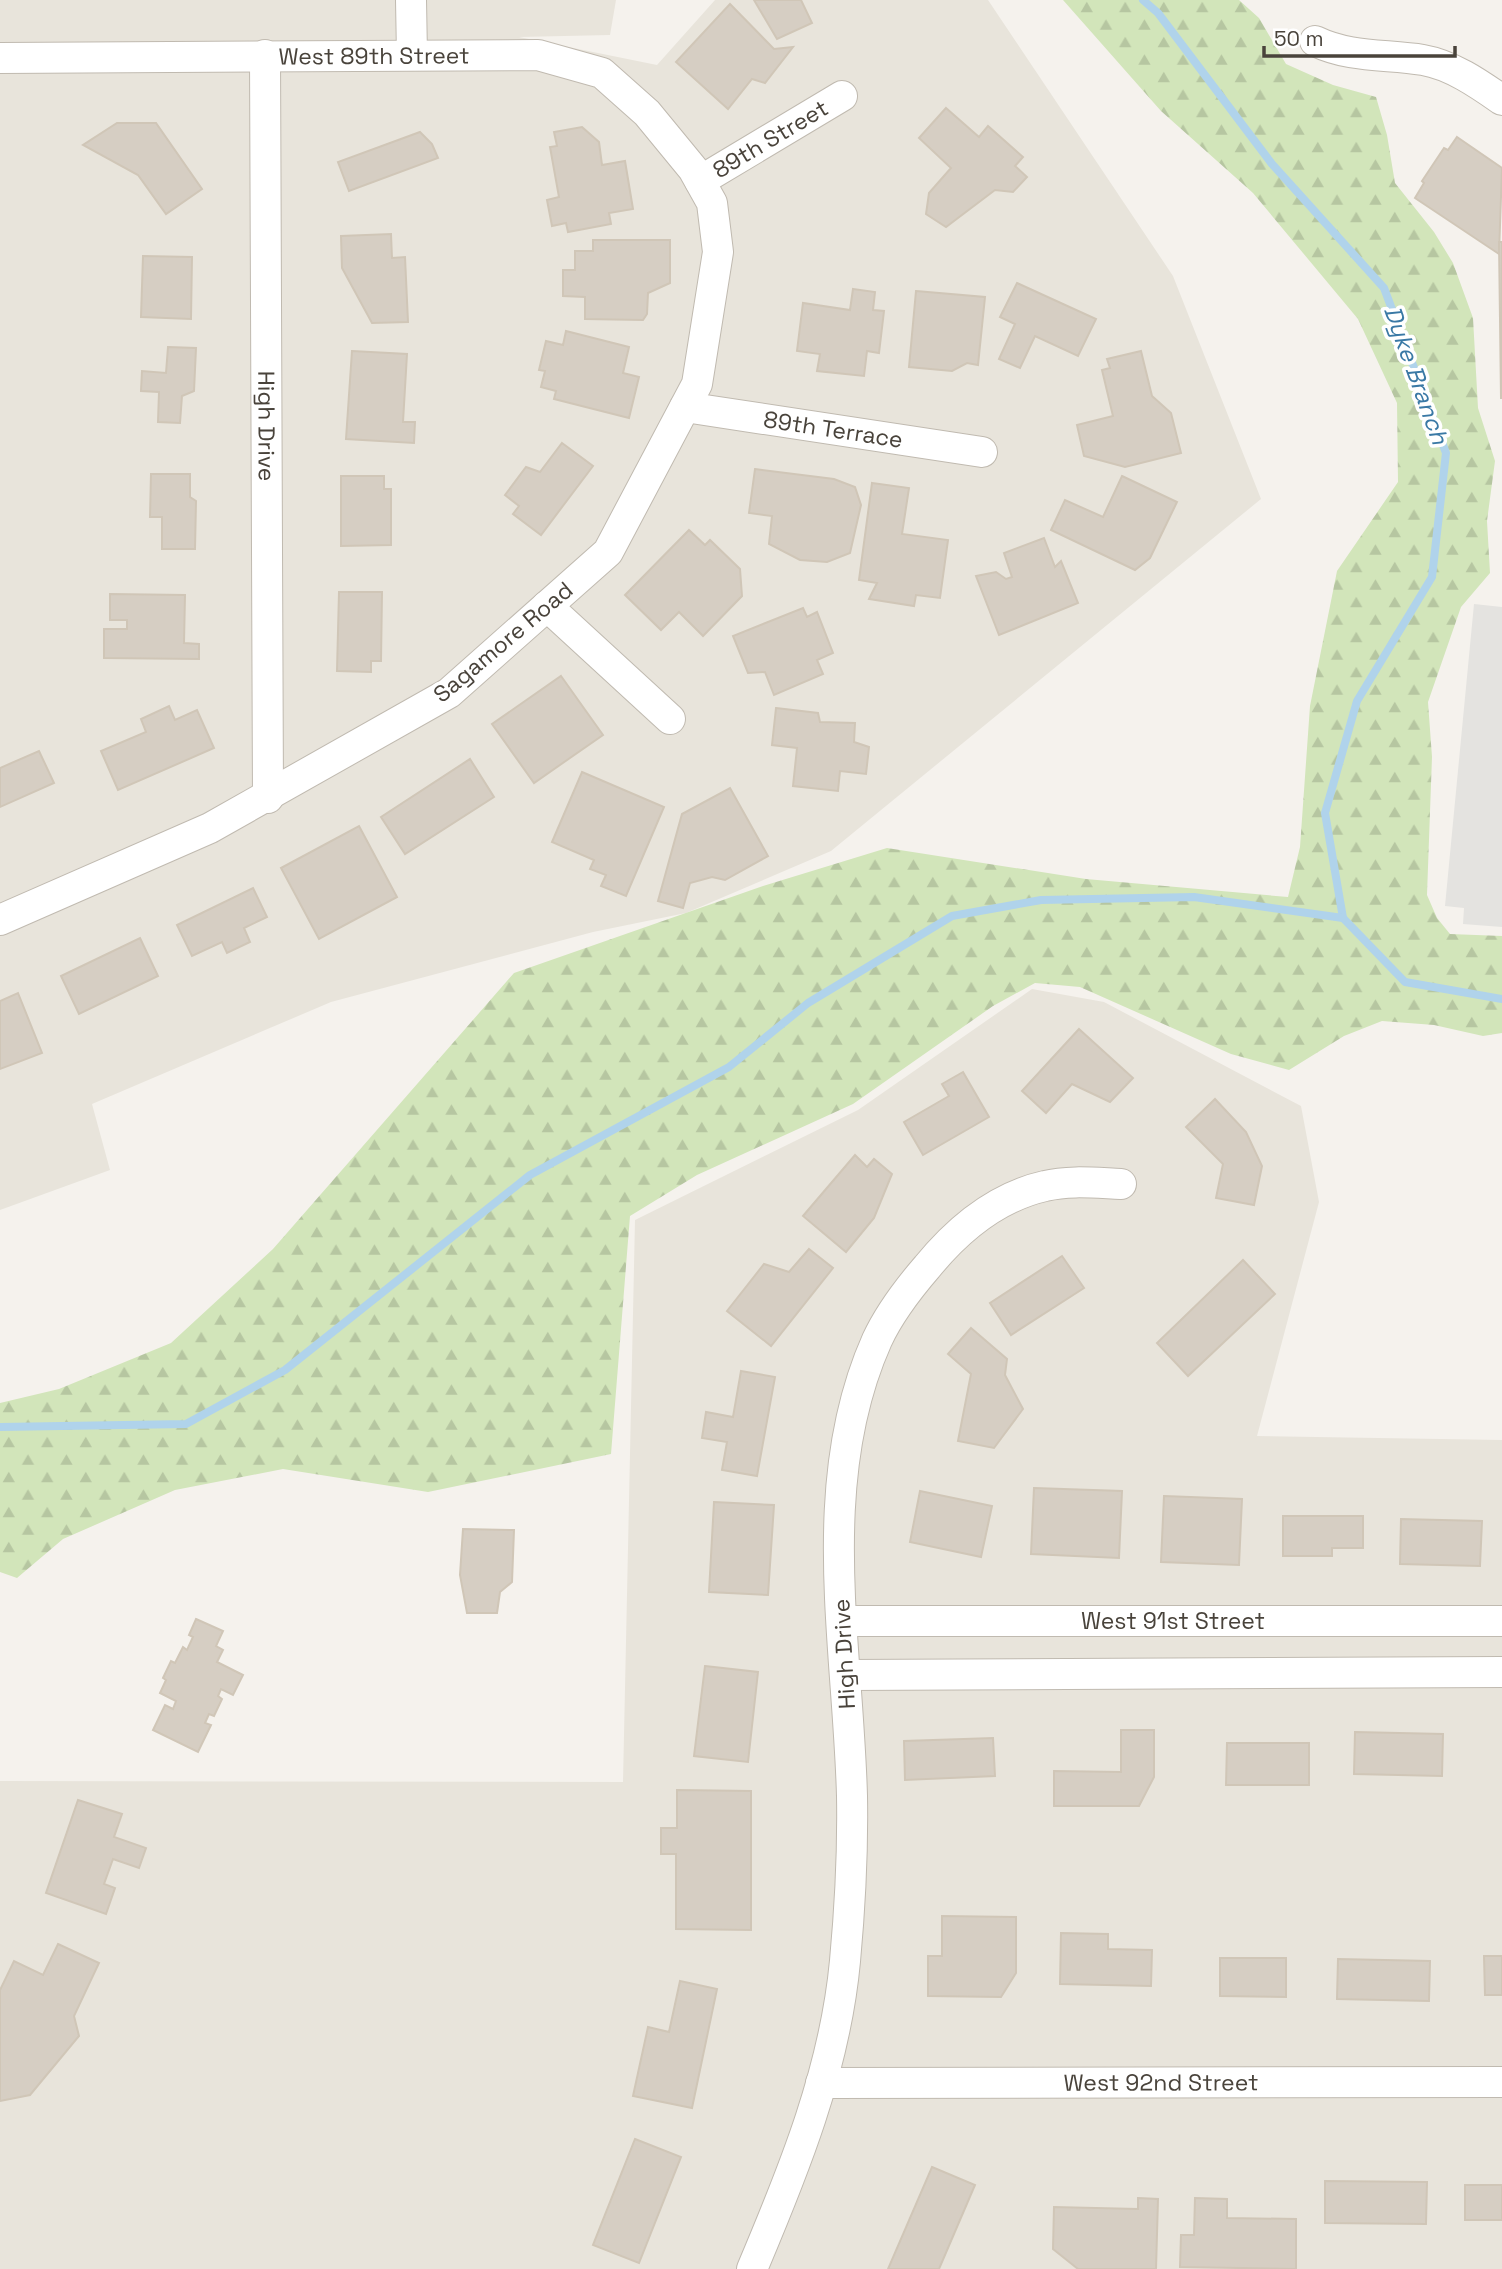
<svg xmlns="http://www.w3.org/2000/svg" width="1502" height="2269" font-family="'Space Grotesk',sans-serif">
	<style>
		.residential { fill: #e8e4db }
		.forest { fill: url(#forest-firs) }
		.parking { fill: #e4e3e0 }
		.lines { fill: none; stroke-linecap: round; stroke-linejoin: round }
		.stream { stroke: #b0d3eb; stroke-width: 8 }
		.building { fill: #d6cec3; stroke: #d0c6b7; stroke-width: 2 }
		.street-casing { stroke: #c0bab0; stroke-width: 32 }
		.street { stroke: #fff; stroke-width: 30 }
		.labels { text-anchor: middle; stroke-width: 7; stroke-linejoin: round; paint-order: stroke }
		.street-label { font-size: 23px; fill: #49433b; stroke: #fff }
		.water-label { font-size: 24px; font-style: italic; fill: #3a79a5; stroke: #fff }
	</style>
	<defs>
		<pattern id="forest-firs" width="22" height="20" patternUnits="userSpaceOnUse" patternTransform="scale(1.75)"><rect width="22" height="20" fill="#d2e5ba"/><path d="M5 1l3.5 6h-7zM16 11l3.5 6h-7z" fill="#b6c6a1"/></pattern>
	</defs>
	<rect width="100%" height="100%" fill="#f5f2ed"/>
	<g class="residential">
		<polygon points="0,0 616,0 610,35 519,37 657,65 715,0 988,0 1173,276 1261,499 831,851 686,913 593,932 331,1002 92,1104 110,1170 0,1210"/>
		<polygon points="1032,989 1104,1002 1301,1106 1319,1202 1257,1436 1502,1440 1502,2269 0,2269 0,1781 623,1782 635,1220 858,1110"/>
	</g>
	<polygon class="forest" points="1063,0 1239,0 1259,18 1286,64 1333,85 1376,97 1387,135 1395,183 1434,232 1453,263 1473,318 1478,408 1495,461 1487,521 1490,573 1461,607 1428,702 1432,757 1427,895 1437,918 1450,934 1502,936 1502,1033 1483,1036 1434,1025 1382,1021 1344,1036 1289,1070 1231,1054 1080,987 1035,983 993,1006 853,1104 697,1175 630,1216 611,1454 428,1492 283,1469 175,1490 63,1539 17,1578 0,1572 0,1403 59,1389 171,1343 273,1249 514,973 763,886 887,848 1086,879 1288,897 1300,847 1310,706 1337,571 1398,482 1397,403 1358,319 1253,193 1161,111"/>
	<polygon class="parking" points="1474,604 1502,607 1502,927 1463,924 1464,908 1445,906"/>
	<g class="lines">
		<g class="stream">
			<polyline points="1143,0 1158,13 1272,164 1384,288 1446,453 1432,577 1357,701 1325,813 1343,918 1405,982 1502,999"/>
			<polyline points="0,1427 186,1424 285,1370 530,1175 729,1067 808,1003 952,916 1041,900 1194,897 1343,918"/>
		</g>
	</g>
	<g class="building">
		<polygon points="754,0 801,0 812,23 777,39"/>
		<polygon points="730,4 774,49 793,47 765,83 752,79 728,109 676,62"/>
		<polygon points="946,108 979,137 988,126 1023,157 1015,166 1027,177 1013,192 995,190 946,227 926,214 929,193 951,168 919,138"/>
		<polygon points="117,123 156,123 202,189 166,214 138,175 83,145"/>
		<polygon points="582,127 599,142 602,165 625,161 633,209 609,213 611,224 568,232 566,223 552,226 547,200 559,197 550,147 557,146 554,132"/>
		<polygon points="420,132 432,144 438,158 349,191 338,162"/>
		<polygon points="1457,137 1502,168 1499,254 1415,198 1424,183 1422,181 1444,148 1448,150"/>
		<polygon points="391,234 392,258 405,257 408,322 372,323 342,268 341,236"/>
		<polygon points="593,240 670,240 670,283 648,293 647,314 643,320 585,319 585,297 563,296 563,270 575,270 575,251 593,251"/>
		<polygon points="1499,242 1502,242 1502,398 1501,398"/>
		<polygon points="143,256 192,257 191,319 141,317"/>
		<polygon points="1017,283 1096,319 1078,356 1035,336 1020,368 999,359 1015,324 1000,317"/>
		<polygon points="853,289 875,292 873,310 884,311 879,353 867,351 864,376 817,371 820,354 797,351 803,303 850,310"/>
		<polygon points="916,291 985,297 978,365 967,363 952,371 909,367"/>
		<polygon points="566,331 629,347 623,373 639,377 629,418 554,399 556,391 541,387 545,371 539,370 546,341 563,345"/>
		<polygon points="168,347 196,348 194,391 182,396 180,423 158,422 159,392 141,391 142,371 166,373"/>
		<polygon points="352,351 407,354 403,422 415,422 414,443 346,439"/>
		<polygon points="1141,351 1152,396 1171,413 1181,453 1125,467 1084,456 1077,425 1113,416 1102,370 1110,368 1107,359"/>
		<polygon points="562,443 593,466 541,535 513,514 519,506 505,495 526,467 540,472"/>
		<polygon points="755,469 834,479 855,487 861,505 850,553 827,562 800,560 769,544 772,516 749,513"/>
		<polygon points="151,474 190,474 190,497 196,501 195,549 162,549 162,517 150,517"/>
		<polygon points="341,476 384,476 384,489 391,489 391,545 341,546"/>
		<polygon points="1122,476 1177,502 1150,558 1135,570 1051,530 1065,500 1103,517"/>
		<polygon points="872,483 909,488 902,534 948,540 940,598 916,595 914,606 869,599 877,583 859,580"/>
		<polygon points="689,530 705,545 710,540 740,569 742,596 703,636 679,612 661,630 625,595"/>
		<polygon points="1044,538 1055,567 1061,561 1078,603 999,635 976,576 996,572 1006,579 1012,577 1004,553"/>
		<polygon points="339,592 382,592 381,661 371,661 371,672 337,671"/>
		<polygon points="110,594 185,595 184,643 199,644 199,659 104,658 104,629 127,629 127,620 110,620"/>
		<polygon points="803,608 807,617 817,612 833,653 817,660 823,674 774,695 765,672 748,673 733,636"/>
		<polygon points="561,676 603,735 534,783 492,724"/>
		<polygon points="169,706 175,720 197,710 214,748 118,790 101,751 146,732 141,719"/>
		<polygon points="776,708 818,713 820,722 855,723 854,742 869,747 866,774 840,771 838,791 793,786 797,748 772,745"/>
		<polygon points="39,751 54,783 0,807 0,768"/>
		<polygon points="470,759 494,797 405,854 381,817"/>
		<polygon points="582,772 664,807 626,896 601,886 606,875 590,869 594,860 552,842"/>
		<polygon points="730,788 768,856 725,880 712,877 690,883 683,908 658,901 682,814"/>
		<polygon points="359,826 397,897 319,939 281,868"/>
		<polygon points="253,888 267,917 244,928 250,942 227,953 222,942 192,956 177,925"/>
		<polygon points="140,938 158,976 79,1014 61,976"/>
		<polygon points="18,993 42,1053 0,1069 0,1001"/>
		<polygon points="1079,1029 1133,1078 1110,1102 1072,1084 1046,1113 1022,1091"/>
		<polygon points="963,1072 989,1117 923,1155 904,1122 949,1096 942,1084"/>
		<polygon points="1215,1099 1246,1132 1262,1166 1254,1205 1216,1198 1223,1164 1186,1127"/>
		<polygon points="855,1155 867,1167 874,1159 892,1174 874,1218 846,1252 803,1216"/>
		<polygon points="809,1249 833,1268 771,1346 727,1311 764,1264 789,1272"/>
		<polygon points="1062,1256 1084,1288 1011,1335 990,1303"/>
		<polygon points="1243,1260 1275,1294 1188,1376 1157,1343"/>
		<polygon points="971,1328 1007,1359 1005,1375 1023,1409 994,1448 958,1441 971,1374 948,1354"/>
		<polygon points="741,1371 775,1377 757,1476 722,1470 727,1442 702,1438 706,1412 733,1417"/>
		<polygon points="1034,1488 1122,1491 1119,1558 1031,1554"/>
		<polygon points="920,1491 992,1506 981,1557 910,1542"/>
		<polygon points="1164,1496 1242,1499 1239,1565 1161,1562"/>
		<polygon points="714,1502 774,1505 768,1595 709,1592"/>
		<polygon points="1283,1516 1363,1516 1363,1548 1332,1548 1332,1556 1283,1556"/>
		<polygon points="1401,1519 1482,1521 1480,1566 1400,1564"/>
		<polygon points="463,1529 514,1530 512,1582 500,1592 497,1613 467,1613 460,1575"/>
		<polygon points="196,1619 223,1631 216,1646 223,1650 217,1662 243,1675 233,1695 221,1689 218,1696 222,1699 214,1716 209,1714 205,1723 211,1725 198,1752 153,1730 165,1705 173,1709 176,1701 160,1693 166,1680 163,1678 171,1661 175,1663 183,1647 187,1650 193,1637 189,1635"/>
		<polygon points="705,1666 758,1672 748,1762 694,1756"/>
		<polygon points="1121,1730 1154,1730 1154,1777 1139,1806 1054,1806 1054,1771 1121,1772"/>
		<polygon points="1355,1732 1443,1734 1442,1776 1354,1774"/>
		<polygon points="993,1738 995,1776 905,1780 904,1741"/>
		<polygon points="1227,1743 1309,1743 1309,1785 1226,1785"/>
		<polygon points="677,1790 751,1791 751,1930 676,1929 676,1854 661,1854 661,1828 677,1828"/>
		<polygon points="78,1800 122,1814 114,1837 146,1848 139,1868 113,1859 104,1884 115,1888 106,1914 46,1893"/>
		<polygon points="942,1916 1016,1917 1016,1973 1001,1997 928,1996 928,1956 942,1956"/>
		<polygon points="1061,1933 1108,1934 1108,1949 1152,1950 1151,1986 1060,1984"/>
		<polygon points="58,1944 99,1963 74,2016 79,2036 30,2095 0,2101 0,1990 14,1961 43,1975"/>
		<polygon points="1484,1956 1502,1956 1502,1995 1485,1995"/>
		<polygon points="1220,1958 1286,1958 1286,1997 1220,1996"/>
		<polygon points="1338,1959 1430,1961 1429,2001 1337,1999"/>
		<polygon points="680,1981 717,1989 692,2108 633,2096 648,2027 669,2032"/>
		<polygon points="635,2139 681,2157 639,2263 593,2245"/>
		<polygon points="932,2167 975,2185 939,2269 888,2269"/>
		<polygon points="1325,2181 1427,2182 1426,2224 1325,2223"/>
		<rect x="1465" y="2185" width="37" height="35"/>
		<polygon points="1138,2198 1158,2199 1156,2269 1078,2269 1053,2249 1054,2207 1138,2209"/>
		<polygon points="1195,2198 1227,2199 1227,2218 1296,2219 1296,2269 1180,2267 1181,2235 1194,2235"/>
	</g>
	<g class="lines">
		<defs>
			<g id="street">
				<polyline points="411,0 412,55"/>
				<path d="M1315,41c35,17 71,13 108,19 29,5 56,24 79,40"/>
				<path id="s1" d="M265,55l3,743"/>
				<path id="s2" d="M0,58l538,-3 64,18 45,40 46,56 19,34 6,49 -21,132 -89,168 -159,141 -239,135 -210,92"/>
				<path id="s3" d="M700,181l142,-85"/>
				<path id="s4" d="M685,407l297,45"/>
				<polyline points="547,606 670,719"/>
				<path id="s5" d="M842,1621h660"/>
				<polyline points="846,1675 1502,1672"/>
				<path id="s6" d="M821,2083l681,-1"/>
				<path d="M752,2269c42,-99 83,-200 93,-308 5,-54 8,-110 7,-165 -4,-151 -39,-313 25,-456 13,-28 31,-51 50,-73 31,-38 69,-70 118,-81 24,-6 51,-3 76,-2"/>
			</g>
		</defs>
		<use href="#street" class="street-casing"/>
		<use href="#street" class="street"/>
	</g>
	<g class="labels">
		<g class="street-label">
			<text dy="8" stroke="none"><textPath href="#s2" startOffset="374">West 89th Street</textPath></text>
			<text dy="8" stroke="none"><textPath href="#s3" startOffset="82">89th Street</textPath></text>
			<text dy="8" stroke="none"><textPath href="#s1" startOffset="371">High Drive</textPath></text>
			<text dy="8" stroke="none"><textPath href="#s4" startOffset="150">89th Terrace</textPath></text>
			<text transform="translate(503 642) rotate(-40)" y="8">Sagamore Road</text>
			<text dy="8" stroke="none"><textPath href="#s5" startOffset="331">West 91st Street</textPath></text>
			<text transform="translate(844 1654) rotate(-93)" y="8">High Drive</text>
			<text dy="8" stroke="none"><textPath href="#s6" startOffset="340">West 92nd Street</textPath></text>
		</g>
		<g class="water-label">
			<text transform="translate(1416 375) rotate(70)" y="8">Dyke Branch</text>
		</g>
	</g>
	<path d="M1264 46v10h191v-10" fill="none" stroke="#49433b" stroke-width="3.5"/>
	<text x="1274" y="46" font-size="21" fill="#49433b" stroke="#ffffff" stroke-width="5" paint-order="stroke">50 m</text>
</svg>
